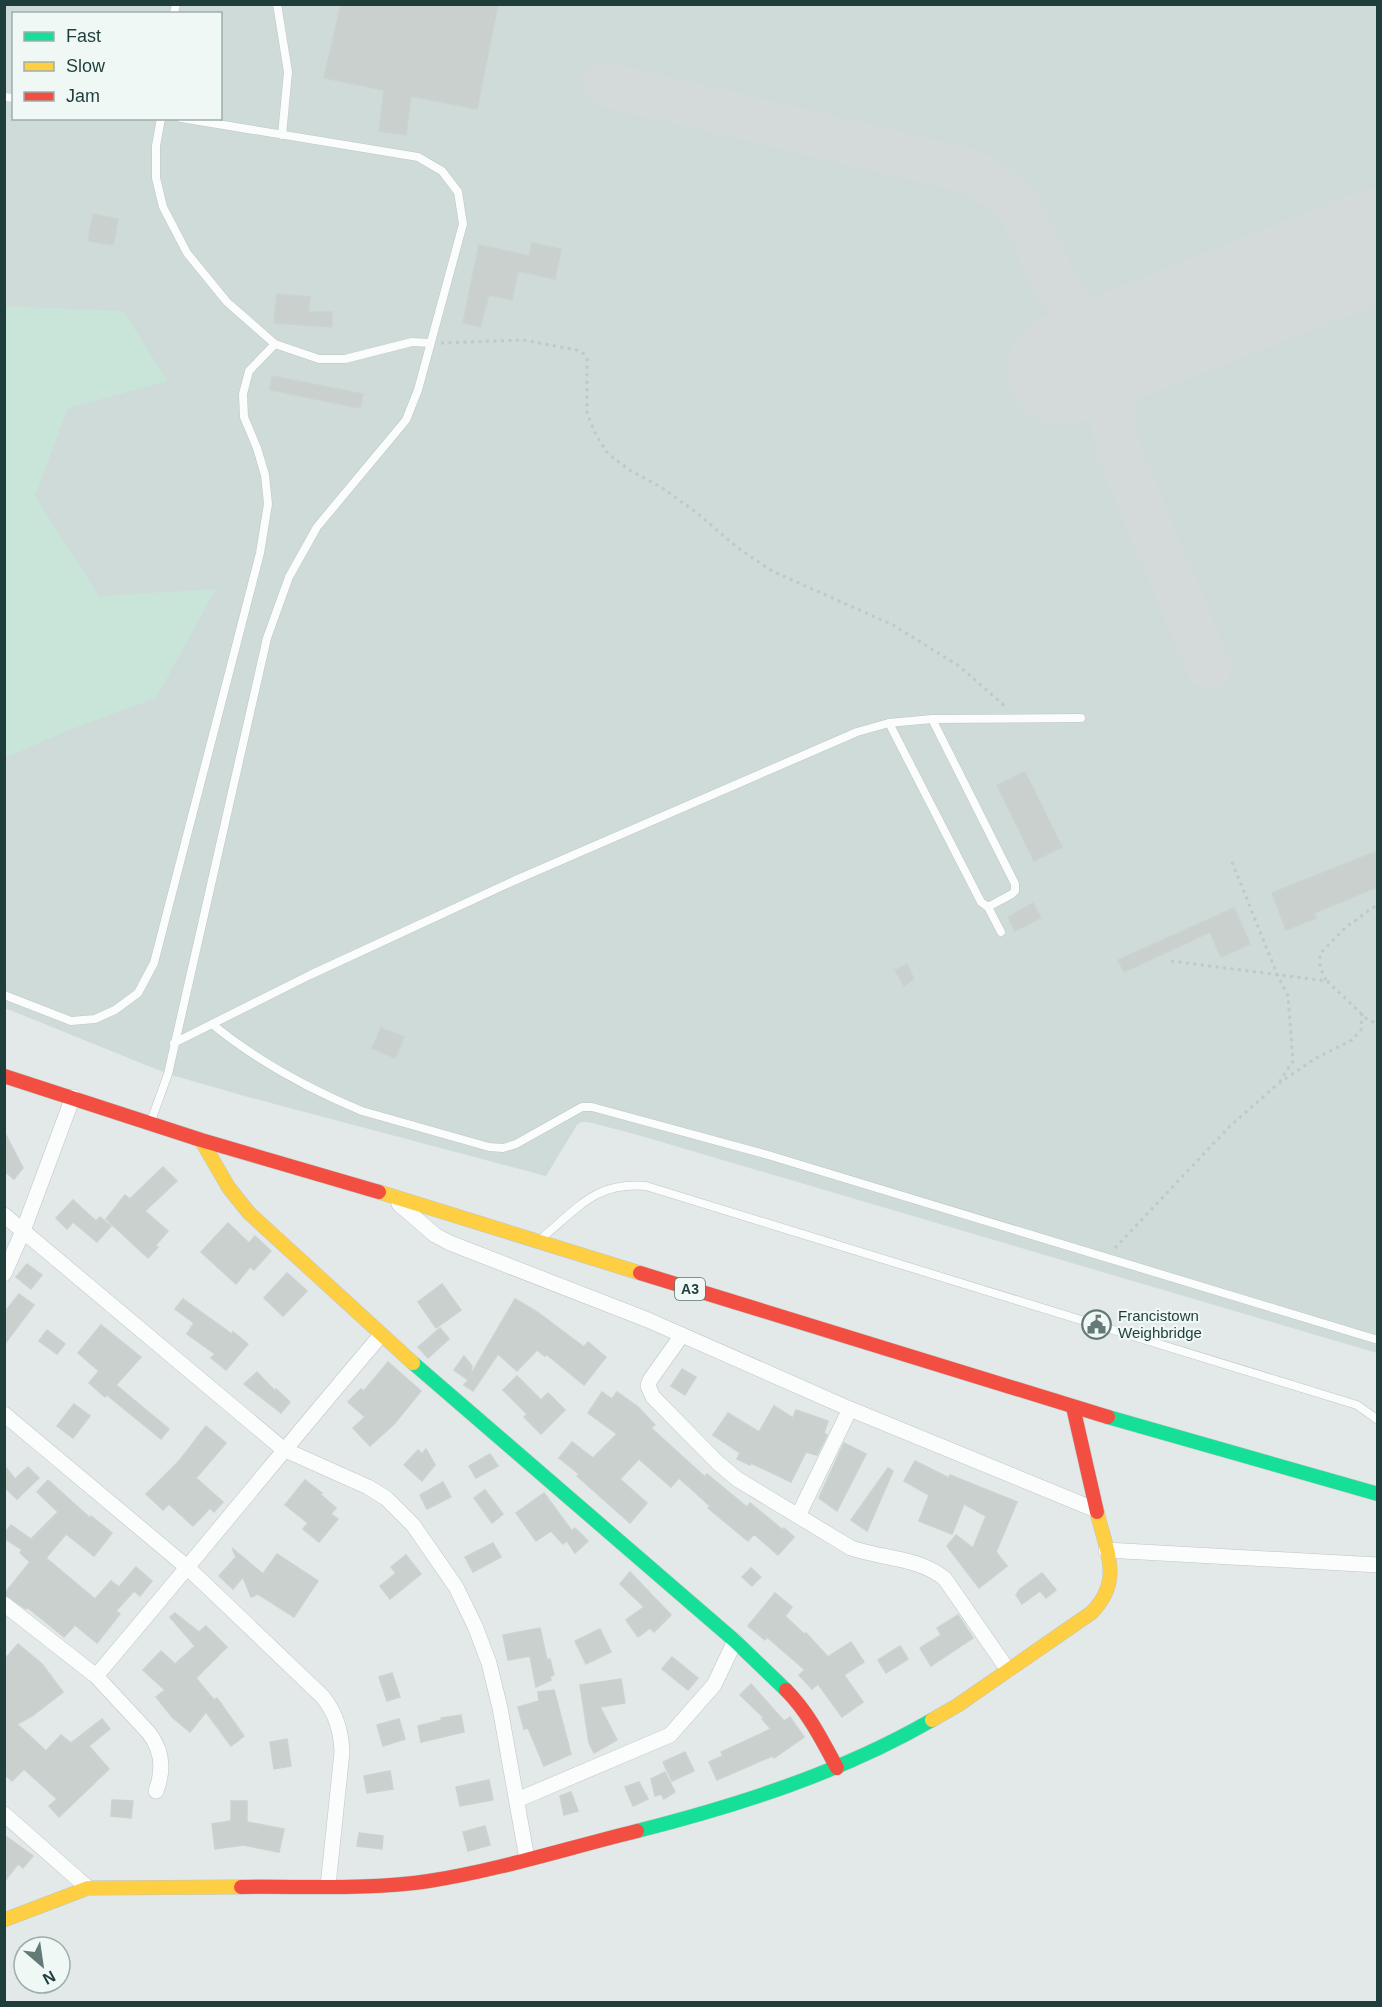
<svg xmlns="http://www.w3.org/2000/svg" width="1382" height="2007" font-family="Helvetica,sans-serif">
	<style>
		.built { fill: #cfdbd8; fill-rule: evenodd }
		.green { fill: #c9e4d8 }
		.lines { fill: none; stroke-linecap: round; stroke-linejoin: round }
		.taxiway { stroke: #d4dad9; stroke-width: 45 }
		.runway { stroke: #d4dad9; stroke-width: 112 }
		.building { fill: #c9d0ce; stroke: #cbd2d1; stroke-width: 1.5 }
		.lane-casing { stroke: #bfc6c5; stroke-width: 9 }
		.street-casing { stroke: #bfc6c5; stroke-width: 16 }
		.fast-casing { stroke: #bdc7c5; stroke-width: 15 }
		.slow-casing { stroke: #bdc7c5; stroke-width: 15 }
		.jam-casing { stroke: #bdc7c5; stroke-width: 15 }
		.path { stroke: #bfcac8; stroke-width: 3; stroke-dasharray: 3 4.5; stroke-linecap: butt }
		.lane { stroke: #fbfcfc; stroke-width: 8 }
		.street { stroke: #fbfcfc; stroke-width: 15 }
		.fast { stroke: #16e098; stroke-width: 14 }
		.slow { stroke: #ffcf43; stroke-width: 14 }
		.jam { stroke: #f24e42; stroke-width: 14 }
		.labels { text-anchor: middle; stroke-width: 4.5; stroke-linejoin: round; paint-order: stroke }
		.shield { fill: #f0f8f6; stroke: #5d7674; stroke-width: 1.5 }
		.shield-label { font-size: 14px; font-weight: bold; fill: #1e3e3c }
		.poi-label { font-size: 15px; fill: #1e3e3c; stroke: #f0f8f6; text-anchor: start }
	</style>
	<rect width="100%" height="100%" fill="#e2e9e8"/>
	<path class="built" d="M4,5h1373v1348l-739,-218 -50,-13h-7l-4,3 -31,51 -298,-79 -80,-23 -163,-66zM14,14h206v104h-206z"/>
	<polygon class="green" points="5,306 123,311 168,381 68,408 35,496 99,596 216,589 156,698 69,730 5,758"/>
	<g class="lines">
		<g class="taxiway">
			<path d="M604,84l365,87c18,9 36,20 48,36 28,37 27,83 70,110 10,6 19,11 30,12 20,3 40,-2 59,-5"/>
			<path d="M1176,324c-49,44 -80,65 -54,136l87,207"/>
		</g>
		<polyline class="runway" points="1063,369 1378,244"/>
	</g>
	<g class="building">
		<polygon points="341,4 498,4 477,109 411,96 406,135 379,131 384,90 324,78"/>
		<polygon points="93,214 118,219 113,245 88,241"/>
		<polygon points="532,243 561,249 555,279 518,271 512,300 489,295 480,327 463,323 479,245 529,256"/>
		<polygon points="277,294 310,297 308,312 332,312 332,327 274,323"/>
		<polygon points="272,376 363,394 360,408 270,390"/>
		<polygon points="1025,772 1062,847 1034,861 997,785"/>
		<polygon points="1377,851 1377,887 1314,913 1316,918 1286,930 1272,893"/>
		<polygon points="1033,903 1041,918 1015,931 1008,917"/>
		<polygon points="1234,908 1250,944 1221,957 1210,932 1124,972 1118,960"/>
		<polygon points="907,964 914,979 904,986 895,970"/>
		<polygon points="381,1028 404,1037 395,1058 372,1048"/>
		<polygon points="4,1131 23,1168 14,1179 4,1171"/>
		<polygon points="163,1167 177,1181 145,1211 168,1231 155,1246 158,1247 148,1258 106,1219 125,1195 130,1199"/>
		<polygon points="73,1200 96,1221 100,1217 111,1226 97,1242 73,1222 67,1229 56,1218"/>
		<polygon points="228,1223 249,1243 255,1236 271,1251 254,1270 250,1267 236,1284 201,1252"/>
		<polygon points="27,1264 42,1275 31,1289 16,1277"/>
		<polygon points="287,1273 307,1291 283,1316 264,1298"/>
		<polygon points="442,1284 461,1310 436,1328 418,1302"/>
		<polygon points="19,1294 34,1305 4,1345 4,1313"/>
		<polygon points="183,1299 232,1334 233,1332 248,1344 226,1370 211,1358 215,1354 187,1334 194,1323 175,1309"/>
		<polygon points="515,1299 537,1312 584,1347 588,1342 606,1357 584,1385 546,1354 545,1356 537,1350 517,1371 498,1354 473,1391 464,1385 468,1380 454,1370 464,1356 472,1366 470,1376"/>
		<polygon points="101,1325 141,1357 116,1385 169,1429 161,1439 107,1395 105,1397 89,1383 99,1371 78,1353"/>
		<polygon points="440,1328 449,1339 428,1358 418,1347"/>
		<polygon points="47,1330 65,1344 57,1354 39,1341"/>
		<polygon points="388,1362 421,1391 394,1424 370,1446 353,1428 365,1417 348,1402 361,1389 364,1391"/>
		<polygon points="682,1369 696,1377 685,1395 671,1386"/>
		<polygon points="257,1372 275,1391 276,1389 290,1402 281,1413 244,1384"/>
		<polygon points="517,1376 541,1400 548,1393 565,1410 541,1434 524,1417 527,1414 503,1390"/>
		<polygon points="602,1392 612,1399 617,1392 637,1406 655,1425 651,1428 705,1477 707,1474 747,1507 750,1503 783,1530 784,1528 794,1537 778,1555 754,1534 748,1541 708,1508 710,1506 679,1478 671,1487 639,1459 620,1479 647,1503 630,1523 577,1476 579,1474 559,1458 572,1442 593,1458 617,1434 588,1413"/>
		<polygon points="74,1404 90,1416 73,1438 57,1426"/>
		<polygon points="774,1406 793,1418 796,1410 828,1421 824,1433 827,1435 817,1455 806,1452 791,1482 751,1463 750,1465 737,1459 740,1453 713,1435 728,1413 759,1432"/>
		<polygon points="206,1426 226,1443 196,1478 223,1502 214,1512 210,1508 193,1526 169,1504 163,1510 146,1494 180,1460"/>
		<polygon points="844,1443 866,1454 837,1511 819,1498"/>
		<polygon points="426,1449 435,1465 422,1481 404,1465 418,1450 422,1454"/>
		<polygon points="490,1454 498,1466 476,1478 469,1466"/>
		<polygon points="915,1461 949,1478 950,1475 1017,1502 996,1552 1007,1566 979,1588 947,1546 956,1535 973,1548 986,1516 964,1504 952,1534 919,1521 929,1495 904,1481"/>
		<polygon points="4,1465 15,1479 28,1467 39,1478 17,1499 4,1487"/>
		<polygon points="888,1468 893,1471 867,1531 851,1520"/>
		<polygon points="48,1480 90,1518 91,1516 112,1533 94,1556 66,1534 46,1558 95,1599 111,1581 119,1587 136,1567 152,1581 140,1596 134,1591 116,1611 120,1614 97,1643 75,1625 64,1637 27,1607 26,1609 4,1594 30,1562 20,1553 22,1550 4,1538 4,1534 11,1525 31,1539 58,1512 37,1492"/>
		<polygon points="305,1480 322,1493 320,1494 336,1508 331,1514 338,1519 319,1542 303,1529 308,1523 285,1505"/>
		<polygon points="443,1482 451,1497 427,1509 420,1495"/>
		<polygon points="485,1490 503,1514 492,1523 474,1498"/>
		<polygon points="544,1493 572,1531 575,1528 588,1541 575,1553 567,1541 563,1544 551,1531 536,1541 516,1513"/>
		<polygon points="493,1543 501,1557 473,1572 465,1557"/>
		<polygon points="232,1548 263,1574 277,1554 318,1581 294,1617 258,1594 251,1597 243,1577 233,1589 219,1576 236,1557"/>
		<polygon points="406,1555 421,1574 390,1599 380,1586 396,1573 391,1567"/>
		<polygon points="751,1568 761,1577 752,1586 742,1577"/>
		<polygon points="630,1572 671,1615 654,1632 650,1628 638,1637 626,1620 644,1607 620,1584"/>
		<polygon points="1042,1573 1056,1590 1046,1598 1040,1591 1022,1604 1016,1595 1020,1589"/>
		<polygon points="775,1593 792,1607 785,1616 804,1634 806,1633 828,1657 851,1642 864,1662 844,1675 863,1702 842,1717 818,1684 812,1689 799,1675 805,1670 767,1637 765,1640 748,1626"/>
		<polygon points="175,1613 199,1632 206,1626 227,1647 196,1678 214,1700 217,1698 244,1736 231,1746 206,1712 190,1732 172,1717 156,1697 165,1690 143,1670 161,1651 175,1664 195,1646 170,1617"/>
		<polygon points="958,1615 973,1638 931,1666 920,1648 941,1635 937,1628"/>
		<polygon points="540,1628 547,1660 550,1659 554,1675 550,1676 551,1680 536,1687 530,1656 508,1660 503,1635"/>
		<polygon points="600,1629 611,1652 586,1664 575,1641"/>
		<polygon points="18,1644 42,1664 63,1692 32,1716 17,1724 46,1751 61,1735 71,1743 102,1719 110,1729 89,1746 109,1769 59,1817 49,1806 57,1799 24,1769 12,1781 4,1774 4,1660"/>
		<polygon points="900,1646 908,1659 886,1673 878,1660"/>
		<polygon points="672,1657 698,1678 688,1690 662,1669"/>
		<polygon points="392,1673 400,1697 387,1701 379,1677"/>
		<polygon points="621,1679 625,1703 600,1707 617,1740 594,1753 589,1743 580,1685"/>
		<polygon points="751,1684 784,1721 790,1717 804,1737 774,1758 772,1756 717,1780 709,1762 723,1756 721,1752 771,1729 762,1719 764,1718 740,1695"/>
		<polygon points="554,1690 571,1754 544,1766 528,1728 524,1729 518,1707 539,1701 538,1692"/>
		<polygon points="461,1715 464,1732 421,1742 418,1726 442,1720 441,1718"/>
		<polygon points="399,1719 405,1739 383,1746 377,1725"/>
		<polygon points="287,1739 291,1766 274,1769 270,1742"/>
		<polygon points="685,1752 694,1771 672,1781 663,1762"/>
		<polygon points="390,1771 393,1789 367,1793 364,1776"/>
		<polygon points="665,1772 675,1792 664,1799 661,1794 655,1796 651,1779"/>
		<polygon points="489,1780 493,1800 460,1806 456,1787"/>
		<polygon points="639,1782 648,1799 633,1806 625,1787"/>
		<polygon points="571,1792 578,1811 564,1815 560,1796"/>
		<polygon points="112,1800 133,1801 131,1818 111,1816"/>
		<polygon points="231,1801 247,1801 247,1822 284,1829 279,1852 243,1845 215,1849 212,1824 231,1821"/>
		<polygon points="485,1826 490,1845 468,1851 463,1832"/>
		<polygon points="359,1833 383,1836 382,1849 357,1846"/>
		<polygon points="4,1835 33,1856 23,1868 18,1864 4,1882"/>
	</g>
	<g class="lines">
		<defs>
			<g id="lane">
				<polyline points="277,4 288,72 282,135"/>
				<polyline points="174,14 176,4"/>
				<polyline points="4,97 14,98"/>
				<polyline points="161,118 156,146 156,178 163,207 187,253 227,302 275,344 319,359 345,359 412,342 430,343"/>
				<polyline points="889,723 981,902 988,907 1012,894 1015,891 1015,884 932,719"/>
				<polyline points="988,907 1001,932"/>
				<polyline points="4,995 71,1021 95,1019 115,1010 138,993 154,963 260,553 268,504 265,475 257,448 244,417 243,394 249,371 275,344"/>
				<path d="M212,1024c45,37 97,65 150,87l127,36 14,1 13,-4 66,-37h10l176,48 610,185"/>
				<polyline points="174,1043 310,975 518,879 857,732 889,723 932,719 1081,718"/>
				<polyline points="151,1121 168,1074 267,638 289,577 317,527 406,420 418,390 463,224 458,192 442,171 418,157 181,118"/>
				<path d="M543,1237c36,-30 53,-55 103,-51l711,219 21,15"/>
			</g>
			<g id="street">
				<polyline points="399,1204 435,1235 450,1243 648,1320 850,1409 1096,1510"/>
				<polyline points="4,1215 283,1449 368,1487 386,1498 413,1525 456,1587 475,1626 489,1663 500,1708 527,1859"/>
				<polyline points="4,1274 23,1231 73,1097"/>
				<path d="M682,1335l-32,45 -2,6 5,11 65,66 19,16 114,69c32,11 68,9 94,31l63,91"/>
				<path d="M4,1414l184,154 135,129c13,17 18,33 19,55l-14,134"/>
				<polyline points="798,1516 850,1409"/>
				<polyline points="1106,1550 1378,1565"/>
				<path d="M4,1604l92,72 53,57c14,18 15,37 7,58"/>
				<path d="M96,1676c96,-113 189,-228 285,-341"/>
				<polyline points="517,1800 670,1735 714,1685 735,1641"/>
				<polyline points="4,1814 88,1888"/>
			</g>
			<g id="fast">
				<polyline points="413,1363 735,1641 786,1690"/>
				<polyline points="1108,1417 1378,1494"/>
				<path d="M637,1831c102,-26 203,-58 295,-111"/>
			</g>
			<g id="slow">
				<polyline points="201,1140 229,1188 249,1213 413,1363"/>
				<polyline points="379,1192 640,1273"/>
				<path d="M932,1720l26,-15 133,-92c33,-32 15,-62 6,-101"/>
				<polyline points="4,1920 88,1888 241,1887"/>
			</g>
			<g id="jam">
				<polyline points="4,1076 201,1140 379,1192"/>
				<polyline points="640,1273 1108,1417"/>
				<polyline points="1073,1407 1097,1512"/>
				<path d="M786,1690c22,22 36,50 51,78"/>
				<path d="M241,1887c60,-1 129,3 188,-6 70,-11 139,-33 208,-50"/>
			</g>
		</defs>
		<use href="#lane" class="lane-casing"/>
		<use href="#street" class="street-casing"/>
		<use href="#fast" class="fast-casing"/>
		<use href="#slow" class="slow-casing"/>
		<use href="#jam" class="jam-casing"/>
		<g class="path">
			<polyline points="441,343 523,340 577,350 584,354 587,359 587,413 596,435 608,454 631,471 661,487 697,513 738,548 772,571 893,625 959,666 1006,707"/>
			<polyline points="1232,862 1277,974 1288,996 1293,1061 1280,1081"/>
			<polyline points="1171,961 1327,981 1369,1021 1378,1023"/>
			<polyline points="1326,980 1320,967 1320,954 1345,928 1378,904"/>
			<polyline points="1115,1248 1230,1126 1279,1083 1316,1058 1352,1040 1361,1030 1362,1014"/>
		</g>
		<use href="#lane" class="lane"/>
		<use href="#street" class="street"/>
		<use href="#fast" class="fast"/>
		<use href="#slow" class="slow"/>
		<use href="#jam" class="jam"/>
	</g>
	<defs>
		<symbol id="civic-ring" viewBox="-11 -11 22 22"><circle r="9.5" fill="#f0f8f6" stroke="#637a78" stroke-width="1.5"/><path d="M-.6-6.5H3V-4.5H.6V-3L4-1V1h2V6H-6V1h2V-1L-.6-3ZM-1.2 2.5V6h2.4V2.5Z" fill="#637a78"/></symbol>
	</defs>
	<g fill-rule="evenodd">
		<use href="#civic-ring" x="1080" y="1308" width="33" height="33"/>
	</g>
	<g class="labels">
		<rect class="shield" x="675" y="1278" width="30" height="22" rx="4.5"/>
		<g class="shield-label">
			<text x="690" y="1294">A3</text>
		</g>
		<g class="poi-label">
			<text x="1118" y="1321">Francistown<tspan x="1118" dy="17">Weighbridge</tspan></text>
		</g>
	</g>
	<rect width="1382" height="2007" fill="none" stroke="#1e3e3c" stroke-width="12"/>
	<rect x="12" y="12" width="210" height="108" fill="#f0f8f6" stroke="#9caeac" stroke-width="1.5"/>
	<rect x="24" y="32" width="30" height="9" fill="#16e098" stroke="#9caeac" stroke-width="1.5"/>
	<text x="66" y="42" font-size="18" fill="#1e3e3c">Fast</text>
	<rect x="24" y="62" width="30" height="9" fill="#ffcf43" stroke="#9caeac" stroke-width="1.5"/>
	<text x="66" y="72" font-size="18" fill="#1e3e3c">Slow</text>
	<rect x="24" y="92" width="30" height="9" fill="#f24e42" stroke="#9caeac" stroke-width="1.5"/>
	<text x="66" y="102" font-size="18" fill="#1e3e3c">Jam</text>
	<g transform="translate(42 1965) rotate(151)"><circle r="28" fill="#f0f8f6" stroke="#9caeac" stroke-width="1.5"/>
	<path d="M0-4.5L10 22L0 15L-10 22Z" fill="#637a78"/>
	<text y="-9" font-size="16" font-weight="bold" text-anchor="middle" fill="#1e3e3c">N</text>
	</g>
</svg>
